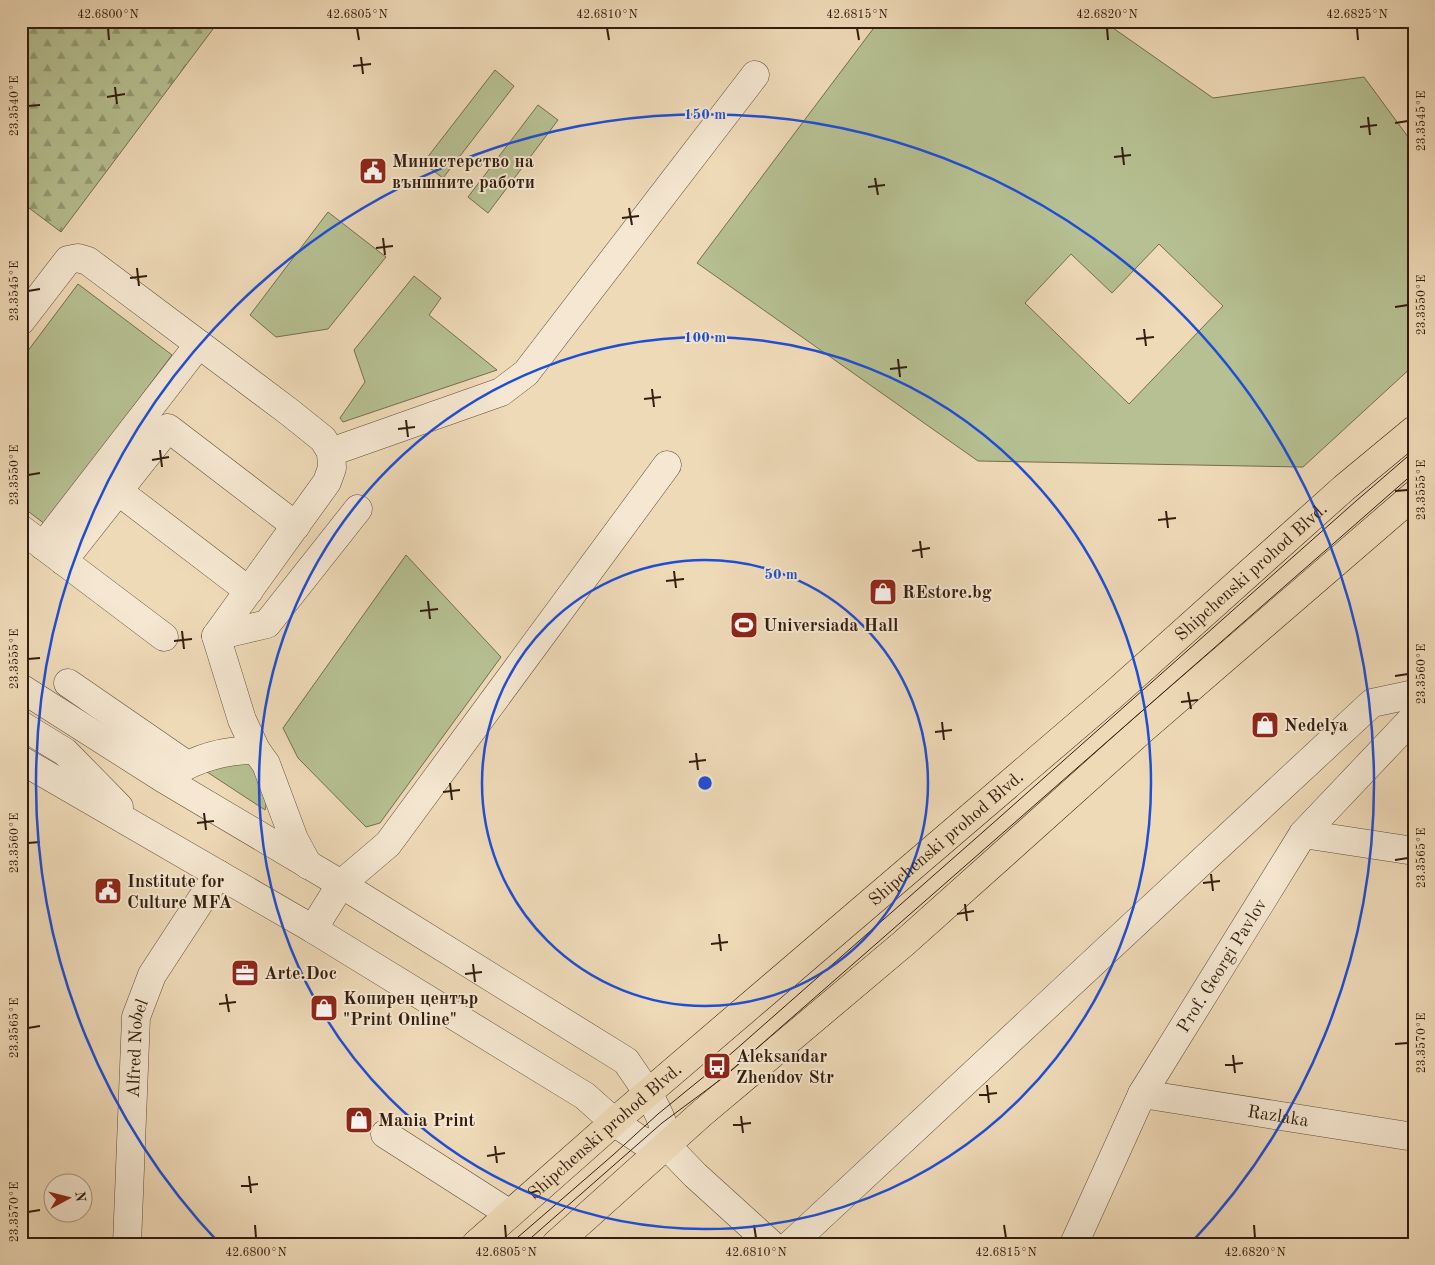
<svg xmlns="http://www.w3.org/2000/svg" width="1435" height="1265" font-family="'Old Standard TT',serif">
	<style>
		.green { fill: #b6c092; stroke: #746e50; fill-rule: evenodd }
		.forest { fill: url(#forest-firs); stroke: #746e50 }
		.lines { fill: none; stroke-linecap: round; stroke-linejoin: round }
		.minor-casing { stroke: #614c38; stroke-width: 29 }
		.major-casing { stroke: #321d0e; stroke-width: 29 }
		.minor { stroke: #f5e7d1; stroke-width: 28 }
		.major { stroke: #efdab8; stroke-width: 28 }
		.tram { stroke: #321d0e; stroke-width: 1 }
		.ticks { fill: none; stroke: #321d0e; stroke-width: 2 }
		.ring { fill: none; stroke: #1d4ed8; stroke-width: 2.5 }
		.labels { text-anchor: middle; stroke-width: 4; stroke-linejoin: round; paint-order: stroke }
		.poi-label { font-size: 18px; font-weight: bold; fill: #321d0e; stroke: #f5e7d1; text-anchor: start }
		.street-label { font-size: 18px; fill: #321d0e; stroke: #f5e7d1 }
		.centre { fill: #1d4ed8; stroke: #f5e7d1; stroke-width: 2.5 }
		.ring-label { font-size: 15px; text-anchor: middle; font-weight: bold; fill: #1d4ed8; stroke: #f5e7d1; stroke-width: 4; stroke-linejoin: round; paint-order: stroke }
		.neatline { fill: none; stroke: #321d0e; stroke-width: 2 }
		.ticks-label { font-size: 12px; text-anchor: middle; fill: #321d0e }
	</style>
	<defs>
		<pattern id="forest-firs" width="22" height="20" patternUnits="userSpaceOnUse" patternTransform="scale(1.25)"><rect width="22" height="20" fill="#b6c092"/><path d="M5 1l3.5 6h-7zM16 11l3.5 6h-7z" fill="#959b76"/></pattern>
	</defs>
	<rect width="100%" height="100%" fill="#efdab8"/>
	<filter id="stains"><feTurbulence type="fractalNoise" baseFrequency=".004" numOctaves="4"/><feColorMatrix values="0 0 0 0 .2 0 0 0 0 .09 0 0 0 0 .02 0 0 0 .5 -.17"/></filter>
	<radialGradient id="worn" r=".72"><stop offset=".6" stop-color="#630" stop-opacity="0"/><stop offset="1" stop-color="#630" stop-opacity=".3"/></radialGradient>
	<g class="green">
		<path d="M879,21h224l110,77 151,-21 50,68v220l-111,102 -325,-6 -281,-198zM1159,244l64,62 -94,98 -104,-101 46,-49 41,39z"/>
		<polygon points="495,70 514,86 443,178 423,163"/>
		<polygon points="538,105 558,120 488,213 468,197"/>
		<polygon points="328,212 386,257 328,329 276,337 250,315"/>
		<polygon points="414,276 441,298 429,315 497,370 343,422 340,418 365,382 354,350"/>
		<polygon points="78,284 172,355 45,524 21,506 21,360"/>
		<polygon points="406,555 501,657 380,823 366,827 298,758 283,728"/>
		<path d="M214,760l36,4c14,16 20,25 15,46l-64,-42z"/>
	</g>
	<polygon class="forest" points="21,21 219,21 61,232 21,202"/>
	<g class="lines">
		<defs>
			<g id="minor">
				<polyline points="21,321 68,260 78,258 88,261 288,411 323,439 331,452"/>
				<polyline points="118,491 249,591"/>
				<polyline points="21,529 164,637"/>
				<polyline points="43,546 199,344"/>
				<polyline points="63,561 168,428 296,526"/>
				<polyline points="216,636 267,624 358,509"/>
				<polyline points="68,683 187,765"/>
				<path d="M21,688l143,91 177,105 285,177c13,19 28,39 36,61 2,8 3,16 5,24"/>
				<polyline points="21,725 65,752 119,807"/>
				<polyline points="21,760 313,929 585,1096 614,1122 642,1141 667,1146"/>
				<path d="M172,774c26,-17 53,-24 84,-24"/>
				<polyline points="1303,834 1414,851"/>
				<polyline points="308,865 294,839 266,764 256,750 242,720 216,636 327,482 332,468 331,452 501,392 526,373 755,75"/>
				<polyline points="313,929 341,884 388,844 667,465"/>
				<path id="s1" d="M1142,1094l272,43"/>
				<polyline points="385,1134 510,1214"/>
				<polyline points="667,1146 695,1175 771,1244"/>
				<path id="s2" d="M127,1244l9,-227 16,-42 66,-101"/>
				<polyline points="791,1244 1372,703 1414,694"/>
				<path id="s3" d="M1074,1244l68,-150 161,-260 111,-117"/>
			</g>
			<g id="major">
				<path id="s4" d="M476,1244l138,-122 499,-427 231,-207 70,-58"/>
				<polyline points="556,1244 701,1114 904,943 1143,729 1414,495"/>
			</g>
		</defs>
		<use href="#minor" class="minor-casing"/>
		<use href="#major" class="major-casing"/>
		<use href="#minor" class="minor"/>
		<use href="#major" class="major"/>
		<g class="tram">
			<polyline points="510,1244 613,1155 658,1114 717,1066 992,824 1356,501 1414,451"/>
			<polyline points="524,1244 662,1123 724,1077 1414,473"/>
		</g>
	</g>
	<path class="ticks" d="M108,28l1,12M357,28l2,12M607,28l2,12M857,28l2,12M1107,28l1,12M1357,28l1,12M361,57l2,17M353,66l18,-2M115,87l2,17M107,97l18,-3M28,106l12,-1M1368,117l2,18M1395,123l13,-2M1360,127l17,-2M1122,147l2,18M1114,157l17,-2M875,178l3,17M868,187l17,-2M629,208l3,17M622,218l17,-2M383,238l2,17M376,248l17,-2M137,268l2,18M130,278l17,-2M28,291l12,-2M1395,307l13,-2M1144,329l2,17M1136,339l18,-2M898,359l2,18M890,369l17,-2M652,389l2,18M644,399l17,-2M406,420l2,17M398,429l17,-2M160,450l2,17M152,460l17,-3M28,475l12,-2M1395,491l13,-1M1166,511l2,17M1158,520l18,-2M920,541l2,17M912,551l18,-3M674,571l2,17M666,581l18,-2M428,601l2,18M420,611l18,-2M182,631l2,18M174,641l18,-2M28,659l12,-1M1395,676l13,-2M1188,692l3,17M1181,702l17,-2M942,722l2,18M935,732l17,-2M696,753l2,17M689,762l17,-2M450,783l2,17M443,792l17,-2M204,813l2,17M197,823l17,-2M28,843l12,-1M1395,860l13,-2M1211,874l2,17M1203,883l17,-2M965,904l2,17M957,914l17,-3M719,934l2,17M711,944l17,-2M473,964l2,18M465,974l17,-2M226,994l3,18M219,1004l17,-2M28,1028l12,-2M1395,1044l13,-1M1233,1055l2,18M1225,1065l18,-2M987,1085l2,18M979,1095l18,-2M741,1116l2,17M733,1125l18,-2M495,1146l2,17M487,1156l18,-3M249,1176l2,17M241,1186l17,-2M28,1212l12,-2M255,1225l1,13M505,1225l1,13M754,1225l2,13M1004,1225l2,13M1254,1225l1,13"/>
	<g class="ring">
		<circle cx="705" cy="783" r="223"/>
		<circle cx="705" cy="783" r="446"/>
		<path d="M220 1244A669 669 0 1 1 1190 1244"/>
	</g>
	<defs>
		<symbol id="civic-square" viewBox="-11 -11 22 22"><rect x="-9" y="-9" width="18" height="18" rx="4" fill="#8f2418" stroke="#f5e7d1"/><path d="M-.6-6.5H3V-4.5H.6V-3L4-1V1h2V6H-6V1h2V-1L-.6-3ZM-1.2 2.5V6h2.4V2.5Z" fill="#fff"/></symbol>
		<symbol id="shop-square" viewBox="-11 -11 22 22"><rect x="-9" y="-9" width="18" height="18" rx="4" fill="#8f2418" stroke="#f5e7d1"/><path d="M-5-2.5h2.3a2.7 3.5 0 0 1 5.4 0H5L5.5 6h-11ZM-1.5-2.5h3a1.5 2.3 0 0 0-3 0Z" fill="#fff"/></symbol>
		<symbol id="stadium-square" viewBox="-11 -11 22 22"><rect x="-9" y="-9" width="18" height="18" rx="4" fill="#8f2418" stroke="#f5e7d1"/><path d="M0-5a6.5 5 0 1 0 0 10a6.5 5 0 1 0 0-10ZM-3.5-1.8h7v3.6h-7Z" fill="#fff"/></symbol>
		<symbol id="office-square" viewBox="-11 -11 22 22"><rect x="-9" y="-9" width="18" height="18" rx="4" fill="#8f2418" stroke="#f5e7d1"/><path d="M-6-3h4V-5.5h4V-3h4V5H-6ZM-1-4.5V-3h2v-1.5ZM-6 0V1H6V0Z" fill="#fff"/></symbol>
		<symbol id="bus-square" viewBox="-11 -11 22 22"><rect x="-9" y="-9" width="18" height="18" rx="4" fill="#8f2418" stroke="#f5e7d1"/><path d="M-5-6H5V4H4V6H2V4H-2V6H-4V4H-5ZM-3.5-4V0h7V-4ZM-3.5 1.2v1.5H-2V1.2ZM2 1.2v1.5H3.5V1.2Z" fill="#fff"/></symbol>
	</defs>
	<g fill-rule="evenodd">
		<use href="#civic-square" x="357" y="155" width="32" height="32"/>
		<use href="#shop-square" x="867" y="576" width="32" height="32"/>
		<use href="#stadium-square" x="728" y="609" width="32" height="32"/>
		<use href="#shop-square" x="1249" y="709" width="32" height="32"/>
		<use href="#civic-square" x="92" y="875" width="32" height="32"/>
		<use href="#office-square" x="229" y="957" width="32" height="32"/>
		<use href="#shop-square" x="308" y="992" width="32" height="32"/>
		<use href="#bus-square" x="701" y="1050" width="32" height="32"/>
		<use href="#shop-square" x="343" y="1104" width="32" height="32"/>
	</g>
	<g class="labels">
		<g class="poi-label">
			<text x="392" y="167">Министерство на<tspan x="392" dy="21">външните работи</tspan></text>
			<text x="902" y="598">REstore.bg</text>
			<text x="763" y="631">Universiada Hall</text>
			<text x="1284" y="731">Nedelya</text>
			<text x="127" y="887">Institute for<tspan x="127" dy="21">Culture MFA</tspan></text>
			<text x="264" y="979">Arte.Doc</text>
			<text x="343" y="1004">Kопирен център<tspan x="343" dy="21">"Print Online"</tspan></text>
			<text x="736" y="1062">Aleksandar<tspan x="736" dy="21">Zhendov Str</tspan></text>
			<text x="378" y="1126">Mania Print</text>
		</g>
		<g class="street-label">
			<text dy="6" stroke="none"><textPath href="#s4" startOffset="1026">Shipchenski prohod Blvd.</textPath></text>
			<text dy="6" stroke="none"><textPath href="#s4" startOffset="621">Shipchenski prohod Blvd.</textPath></text>
			<text dy="6" stroke="none"><textPath href="#s3" startOffset="316">Prof. Georgi Pavlov</textPath></text>
			<text dy="6" stroke="none"><textPath href="#s2" startOffset="196">Alfred Nobel</textPath></text>
			<text dy="6" stroke="none"><textPath href="#s1" startOffset="138">Razlaka</textPath></text>
			<text dy="6" stroke="none"><textPath href="#s4" startOffset="171">Shipchenski prohod Blvd.</textPath></text>
		</g>
	</g>
	<circle cx="705" cy="783" r="8" class="centre"/>
	<g class="ring-label">
		<text x="705" y="119">150 m</text>
		<text x="705" y="342">100 m</text>
		<text x="781" y="579">50 m</text>
	</g>
	<rect width="1435" height="1265" fill="none" stroke="#efdab8" stroke-width="55"/>
	<g transform="translate(68 1198) rotate(83)"><circle r="24" fill="#f5e7d1" stroke="#a79683"/>
	<path d="M0-4L9 19L0 12L-9 19Z" fill="#8f2418"/>
	<text y="-8" font-size="14" font-weight="bold" text-anchor="middle" fill="#321d0e">N</text>
	</g>
	<rect x="28" y="28" width="1380" height="1210" class="neatline"/>
	<g class="ticks-label">
		<text x="108" y="18">42.6800°N</text>
		<text x="357" y="18">42.6805°N</text>
		<text x="607" y="18">42.6810°N</text>
		<text x="857" y="18">42.6815°N</text>
		<text x="1107" y="18">42.6820°N</text>
		<text x="1357" y="18">42.6825°N</text>
		<text transform="translate(14 106) rotate(-90)" y="4">23.3540°E</text>
		<text transform="translate(1421 121) rotate(-90)" y="4">23.3545°E</text>
		<text transform="translate(14 291) rotate(-90)" y="4">23.3545°E</text>
		<text transform="translate(1421 305) rotate(-90)" y="4">23.3550°E</text>
		<text transform="translate(14 475) rotate(-90)" y="4">23.3550°E</text>
		<text transform="translate(1421 490) rotate(-90)" y="4">23.3555°E</text>
		<text transform="translate(14 659) rotate(-90)" y="4">23.3555°E</text>
		<text transform="translate(1421 674) rotate(-90)" y="4">23.3560°E</text>
		<text transform="translate(14 843) rotate(-90)" y="4">23.3560°E</text>
		<text transform="translate(1421 858) rotate(-90)" y="4">23.3565°E</text>
		<text transform="translate(14 1028) rotate(-90)" y="4">23.3565°E</text>
		<text transform="translate(1421 1043) rotate(-90)" y="4">23.3570°E</text>
		<text transform="translate(14 1212) rotate(-90)" y="4">23.3570°E</text>
		<text x="256" y="1256">42.6800°N</text>
		<text x="506" y="1256">42.6805°N</text>
		<text x="756" y="1256">42.6810°N</text>
		<text x="1006" y="1256">42.6815°N</text>
		<text x="1255" y="1256">42.6820°N</text>
	</g>
	<rect width="100%" height="100%" filter="url(#stains)"/>
	<rect width="100%" height="100%" fill="url(#worn)"/>
</svg>
